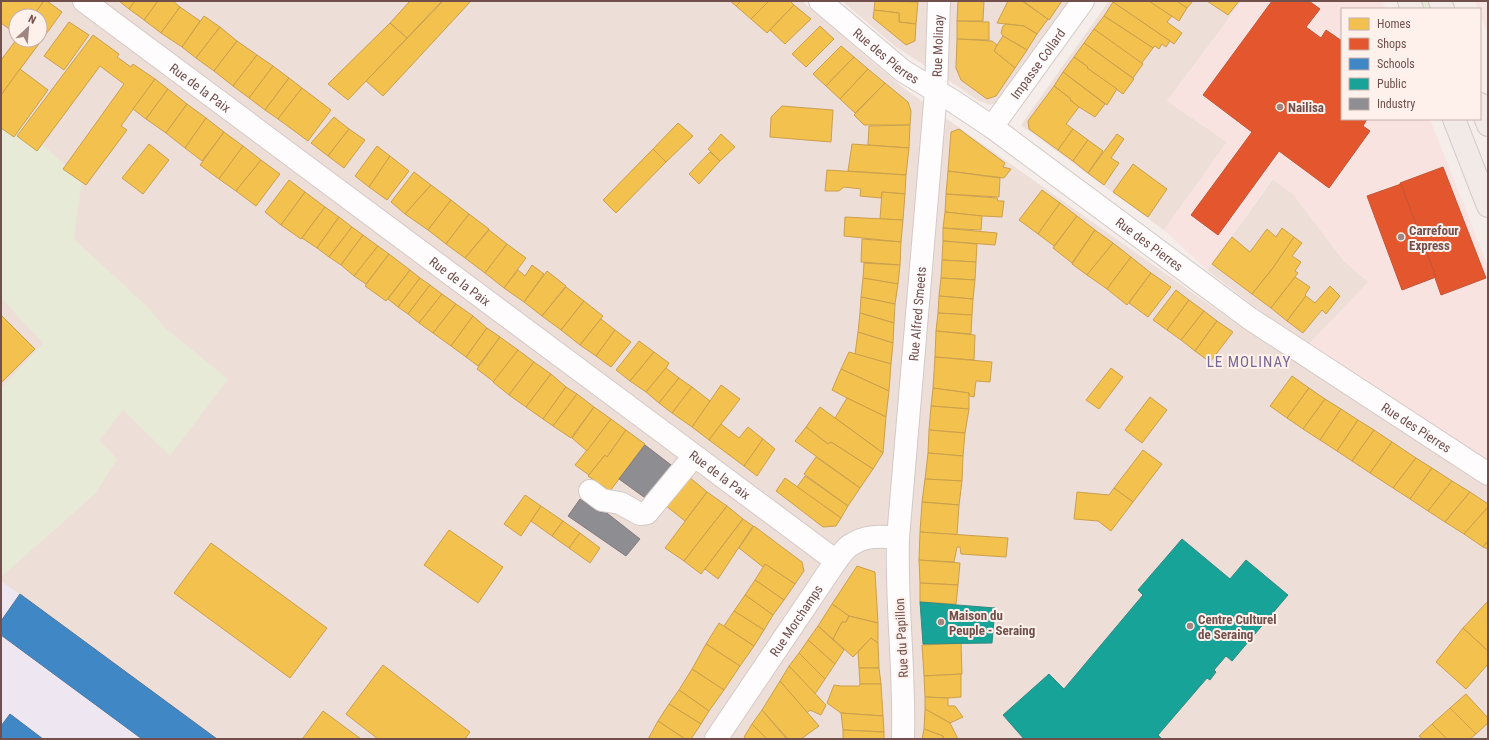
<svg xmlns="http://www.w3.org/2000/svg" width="1489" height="740" font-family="'Roboto Condensed',sans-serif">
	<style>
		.residential { fill: #eeded8; fill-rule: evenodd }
		.commercial { fill: #f8e3e1 }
		.education { fill: #eee7f1 }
		.green { fill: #e7ead6 }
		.homes { fill: #f2c14e; stroke: #cb9f4d }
		.shops { fill: #e4572e; stroke: #c25537 }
		.schools { fill: #3f88c5; stroke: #4e77a1 }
		.public { fill: #17a398; stroke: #328a81 }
		.industry { fill: #8d8d92; stroke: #857a7d }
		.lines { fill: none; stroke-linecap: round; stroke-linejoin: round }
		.minor-casing { stroke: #d4c9c7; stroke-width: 24 }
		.major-casing { stroke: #d4c8c6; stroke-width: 24 }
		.minor { stroke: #fefcfc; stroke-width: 22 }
		.major { stroke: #f1eae6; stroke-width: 22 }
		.poi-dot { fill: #9f8683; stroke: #fef1eb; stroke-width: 1.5 }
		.labels { text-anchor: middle; stroke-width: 4; stroke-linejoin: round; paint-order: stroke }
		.street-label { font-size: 13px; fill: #714f4c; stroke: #fef1eb }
		.poi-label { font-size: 13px; font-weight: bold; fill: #714f4c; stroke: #fef1eb; text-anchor: start }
		.quarter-label { font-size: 15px; letter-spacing: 1px; fill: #796894; stroke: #fef1eb }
	</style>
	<rect width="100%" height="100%" fill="#f5edea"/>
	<g class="residential">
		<path d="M1,1h801l100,86 340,241 19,8 227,148v255h-1487zM16,16h24v24h-24z"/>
		<polygon points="842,1 1071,1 996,103 990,105 977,100 960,88 896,47"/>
		<polygon points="1109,1 1242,1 1167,101 1227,142 1164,230 1021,125"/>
		<polygon points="1273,179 1293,194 1344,261 1369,282 1308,345 1271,321 1258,309 1207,270"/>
	</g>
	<g class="commercial">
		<polygon points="1242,1 1382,1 1386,9 1342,9 1342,119 1430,119 1488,266 1488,463 1308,345 1368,282 1344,261 1293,194 1272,179 1207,270 1164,230 1227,142 1167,101"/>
		<polygon points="1475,1 1488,1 1488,35 1480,14 1480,9 1478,9"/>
	</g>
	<polygon class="education" points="1,581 20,594 217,739 1,739"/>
	<g class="green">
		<polygon points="1418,1 1431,1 1434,9 1421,9"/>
		<polygon points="1,109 84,181 81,188 74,239 150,309 164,327 228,379 170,456 123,410 99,441 117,459 95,494 1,577 1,388 43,343 1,298"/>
	</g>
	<g class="homes">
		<polygon points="1,1 44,1 33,16 16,16 16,25 12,31 1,23"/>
		<polygon points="44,1 47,1 62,12 41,41 39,40 40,16 33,16"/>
		<polygon points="119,1 135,1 129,9"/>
		<polygon points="135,1 158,1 144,20 129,9"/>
		<polygon points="158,1 173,1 180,7 161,33 144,20"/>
		<polygon points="410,1 442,1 407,38 390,23"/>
		<polygon points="443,1 471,1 383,96 366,81"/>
		<polygon points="730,1 741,1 736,6"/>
		<polygon points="741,1 769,1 751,19 736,6"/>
		<polygon points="769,1 790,1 794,5 767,33 751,19"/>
		<polygon points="875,1 918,2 916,24 899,22 899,13 874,10"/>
		<polygon points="958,1 984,1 983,21 957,21"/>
		<polygon points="1008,1 1022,1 1048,19 1037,34 1024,26 997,23"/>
		<polygon points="1023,1 1062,1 1049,20"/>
		<polygon points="1114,1 1149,1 1172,16 1167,22 1182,33 1174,44 1113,2"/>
		<polygon points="1149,1 1177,1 1187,8 1179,21"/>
		<polygon points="1177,1 1193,1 1187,8"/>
		<polygon points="1207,1 1239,1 1228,15"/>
		<polygon points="1113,2 1170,41 1166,47 1162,44 1159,49 1155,46 1153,48 1104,16"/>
		<polygon points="794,5 811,19 785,44 770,30"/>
		<polygon points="180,7 200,21 182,47 161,33"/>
		<polygon points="874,10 899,13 899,22 916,24 915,41 906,45 873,18"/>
		<polygon points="204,16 220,27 196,58 182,47"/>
		<polygon points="1104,16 1153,48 1141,64 1094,29"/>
		<polygon points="957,21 989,22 989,40 957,39"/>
		<polygon points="69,22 89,35 64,70 44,56"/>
		<polygon points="390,23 407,38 348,100 328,84"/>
		<polygon points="1006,24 1024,26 1037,34 1027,50 1003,36 1001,33 1003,26"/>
		<polygon points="820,26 834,39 806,67 792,54"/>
		<polygon points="220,27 237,41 214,71 196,58"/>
		<polygon points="1094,29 1143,64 1133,78 1084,43"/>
		<polygon points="93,35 119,54 117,57 131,67 133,64 155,79 121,126 127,130 86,185 63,169 124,84 100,66 37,151 17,136"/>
		<polygon points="1003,36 1027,50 1015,68 994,51 997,45"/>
		<polygon points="957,39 992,41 997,45 994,51 1015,68 996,96 987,99 961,80 956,68"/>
		<polygon points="16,40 39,40 41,41 1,95 1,60"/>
		<polygon points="237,41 257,55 233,86 214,71"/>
		<polygon points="1084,43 1134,79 1123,94 1087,68 1088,67 1074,57"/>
		<polygon points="841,46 854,57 826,86 813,74"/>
		<polygon points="257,55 273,66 249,98 233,86"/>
		<polygon points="854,57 868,69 840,99 826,86"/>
		<polygon points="1074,57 1088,67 1087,68 1117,89 1107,105 1063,72"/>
		<polygon points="273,66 289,78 265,110 249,98"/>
		<polygon points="20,69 48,90 14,137 1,128 1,95"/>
		<polygon points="868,69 885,83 855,113 840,99"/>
		<polygon points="1063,72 1105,104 1095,117 1079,107 1070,100 1071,99 1054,86"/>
		<polygon points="289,78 302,88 278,119 265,110"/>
		<polygon points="155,79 168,89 146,119 133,109"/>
		<polygon points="885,83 908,102 911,111 910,125 864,125 854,115"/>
		<polygon points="1054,86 1071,99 1070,100 1079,107 1066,124 1073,129 1058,150 1029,129 1028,121"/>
		<polygon points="302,88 331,110 308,141 278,119"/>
		<polygon points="168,89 187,104 166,133 146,119"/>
		<polygon points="187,104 206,118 185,148 166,133"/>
		<polygon points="782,106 833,110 831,142 770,137 771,117"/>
		<polygon points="334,117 349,129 328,156 311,143"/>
		<polygon points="206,118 224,132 202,161 185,148"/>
		<polygon points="678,123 693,136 666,162 653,149"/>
		<polygon points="910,125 909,148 868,145 869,126"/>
		<polygon points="349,129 365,140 344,168 328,156"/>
		<polygon points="959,129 1005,163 1003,167 1011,169 1004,178 948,171 951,132"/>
		<polygon points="1073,129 1088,140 1073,161 1058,150"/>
		<polygon points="224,132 243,146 219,179 200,165"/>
		<polygon points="721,134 735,147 720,161 708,149"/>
		<polygon points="1117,134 1124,139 1111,158 1119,163 1104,185 1088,173"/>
		<polygon points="1088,140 1103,151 1088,173 1073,161"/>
		<polygon points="149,144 169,160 143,194 122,178"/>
		<polygon points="852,144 909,148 906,175 848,171"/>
		<polygon points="243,146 261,160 236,191 219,179"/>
		<polygon points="377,146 390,156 369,187 355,176"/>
		<polygon points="653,149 666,162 616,213 603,200"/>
		<polygon points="710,152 720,161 699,184 689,174"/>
		<polygon points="390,156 409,171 387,200 369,187"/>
		<polygon points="261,160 280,174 256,206 236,191"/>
		<polygon points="1133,164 1167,189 1148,217 1113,192"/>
		<polygon points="827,170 906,175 905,194 882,192 881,198 860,196 861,189 844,187 839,191 825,191"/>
		<polygon points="948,171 1000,178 999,197 946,194"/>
		<polygon points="414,172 431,185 405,214 391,202"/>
		<polygon points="289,180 305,192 281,225 265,212"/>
		<polygon points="431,185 451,200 428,230 405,214"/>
		<polygon points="1042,190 1060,203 1038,234 1019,220"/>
		<polygon points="305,192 325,207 301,239 281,225"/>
		<polygon points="882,192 905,194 903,220 880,219"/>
		<polygon points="946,194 997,198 998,201 1004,201 1002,217 982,216 945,212"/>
		<polygon points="451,200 469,214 446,244 428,230"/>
		<polygon points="1060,203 1077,216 1054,246 1038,234"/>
		<polygon points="325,207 339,217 317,248 302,238"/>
		<polygon points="945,212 982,216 981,230 943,228"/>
		<polygon points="469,214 489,229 465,258 446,244"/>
		<polygon points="1077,216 1095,230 1072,263 1053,248"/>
		<polygon points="339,217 352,227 329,257 317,248"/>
		<polygon points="845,217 903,220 901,242 844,236"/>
		<polygon points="352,227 363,235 341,265 329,257"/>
		<polygon points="943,228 997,233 995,245 943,241"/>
		<polygon points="1282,228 1294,237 1273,268 1252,294 1212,264 1232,237 1250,252 1267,229 1276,237"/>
		<polygon points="489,230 507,244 485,273 465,258"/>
		<polygon points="1095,230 1113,243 1087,275 1072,264"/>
		<polygon points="363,235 378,246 354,276 341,265"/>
		<polygon points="1294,237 1302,243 1292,256 1301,262 1295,271 1298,273 1271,308 1252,294 1273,268"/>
		<polygon points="862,239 901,242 900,265 861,262"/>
		<polygon points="943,241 977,244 976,262 942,260"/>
		<polygon points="1113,243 1131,257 1107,289 1087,275"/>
		<polygon points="507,244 526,258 504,288 485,273"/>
		<polygon points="378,246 389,254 366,284 354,276"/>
		<polygon points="389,254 410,270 386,301 365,286"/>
		<polygon points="1131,257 1151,273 1127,305 1107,289"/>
		<polygon points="942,260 976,262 975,280 941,278"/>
		<polygon points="864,263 900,265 898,284 863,278"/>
		<polygon points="532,265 544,274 524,302 504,288 518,270 525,276"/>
		<polygon points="410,270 420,278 398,307 388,299"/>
		<polygon points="547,271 566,286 542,316 524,302"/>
		<polygon points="1151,273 1171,287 1148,317 1129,303"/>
		<polygon points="1295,277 1310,287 1305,295 1306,296 1287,321 1271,308"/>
		<polygon points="420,278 430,285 408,314 398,307"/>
		<polygon points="863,278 898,284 895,304 861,297"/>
		<polygon points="941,278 975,280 973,299 939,296"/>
		<polygon points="430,285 442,294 419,323 408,314"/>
		<polygon points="1330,286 1340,296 1326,314 1322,310 1303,333 1287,321 1306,296 1315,303"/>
		<polygon points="566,287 584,301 561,330 542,316"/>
		<polygon points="1176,290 1189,300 1167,330 1153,320"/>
		<polygon points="442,294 456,304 433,333 419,323"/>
		<polygon points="939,296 973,299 972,315 938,313"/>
		<polygon points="861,297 895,304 894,323 860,313"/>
		<polygon points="1189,300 1204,311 1181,340 1167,330"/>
		<polygon points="584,301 603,316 580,345 561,330"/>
		<polygon points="456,304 473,316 451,346 433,333"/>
		<polygon points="1204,311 1217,321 1195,351 1181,340"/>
		<polygon points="860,313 894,323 893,343 858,332"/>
		<polygon points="938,313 972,315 971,334 936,331"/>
		<polygon points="1,315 35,349 1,383"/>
		<polygon points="473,316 487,328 466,357 451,346"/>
		<polygon points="601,319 615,330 596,356 580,345"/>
		<polygon points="1217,321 1233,332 1210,362 1195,351"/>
		<polygon points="487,328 500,337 478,366 466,357"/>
		<polygon points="615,330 631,342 611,367 596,356"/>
		<polygon points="936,331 975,335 974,360 935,357"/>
		<polygon points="858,332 893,343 891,364 855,354"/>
		<polygon points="500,337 518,350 494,382 477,369"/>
		<polygon points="639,341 654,352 630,381 616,370"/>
		<polygon points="518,350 534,362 509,395 493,382"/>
		<polygon points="654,352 669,363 666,368 646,392 630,381"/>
		<polygon points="849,352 891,364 889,391 841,369"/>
		<polygon points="935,357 992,362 990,382 976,381 974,397 970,396 969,393 933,388"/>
		<polygon points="534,362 551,374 526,407 509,395"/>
		<polygon points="666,368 679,378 659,403 646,392"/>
		<polygon points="1111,368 1123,377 1099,409 1086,400"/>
		<polygon points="841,369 889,391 886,417 847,398 832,390"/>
		<polygon points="551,374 566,387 543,419 526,407"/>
		<polygon points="1292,376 1309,388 1287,418 1270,406"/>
		<polygon points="679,378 692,387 672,413 659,403"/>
		<polygon points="721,385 740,399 709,440 692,427"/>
		<polygon points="566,387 577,394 553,426 543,419"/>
		<polygon points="692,387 710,401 692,427 672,413"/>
		<polygon points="933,388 969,393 969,409 931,406"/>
		<polygon points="1309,388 1325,399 1303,429 1287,418"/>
		<polygon points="577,394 594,407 571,438 553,426"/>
		<polygon points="1150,397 1167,410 1142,443 1125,430"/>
		<polygon points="847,398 886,417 883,453 835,418"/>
		<polygon points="1325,399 1341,409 1320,440 1303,429"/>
		<polygon points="931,406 969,409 965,433 929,430"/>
		<polygon points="594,407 611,419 587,451 572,438"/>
		<polygon points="820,407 883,453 873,469 831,442 828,444 806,427"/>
		<polygon points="1341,409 1358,420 1337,451 1320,440"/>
		<polygon points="611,419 626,430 607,457 605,455 589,475 575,465 587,450 587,451"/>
		<polygon points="1358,420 1374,430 1352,461 1337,451"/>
		<polygon points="721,424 739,438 748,427 763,439 744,466 709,440"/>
		<polygon points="806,427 828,444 831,442 873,469 860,488 795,441"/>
		<polygon points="626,430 645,444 610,491 588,476 605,455 607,457"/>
		<polygon points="929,430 965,433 963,456 928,453"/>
		<polygon points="1374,430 1392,442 1370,473 1352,461"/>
		<polygon points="763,439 775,449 757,476 744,466"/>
		<polygon points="1392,442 1416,458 1393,488 1370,473"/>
		<polygon points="1143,450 1162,464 1133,502 1114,488"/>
		<polygon points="928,453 963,456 962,481 925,479"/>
		<polygon points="816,457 860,488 848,506 804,474"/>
		<polygon points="1416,458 1432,468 1410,499 1393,488"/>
		<polygon points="1432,468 1452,481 1428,511 1410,499"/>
		<polygon points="688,476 707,492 685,521 665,505"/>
		<polygon points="805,476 848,506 841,518 797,487"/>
		<polygon points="785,478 841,518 836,526 823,527 776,491"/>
		<polygon points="925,479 962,481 959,505 922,502"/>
		<polygon points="1452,481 1470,492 1445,522 1428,511"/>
		<polygon points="1114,488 1133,502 1111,531 1098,521 1074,519 1077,492 1109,495"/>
		<polygon points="707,492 727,506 684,561 665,548"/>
		<polygon points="1470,492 1488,504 1488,507 1464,534 1445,522"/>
		<polygon points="525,495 541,506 521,536 504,524"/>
		<polygon points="922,502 959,505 957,535 920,532"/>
		<polygon points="541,506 563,521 552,536 531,521"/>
		<polygon points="727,506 743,519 701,574 684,561"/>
		<polygon points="1488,507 1488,541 1483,547 1464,534"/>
		<polygon points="743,519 753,526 718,579 705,569"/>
		<polygon points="563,521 580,533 569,548 552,536"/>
		<polygon points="754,526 802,562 804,571 795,584 765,564 763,567 739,548"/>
		<polygon points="449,530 503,567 478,603 424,565"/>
		<polygon points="920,532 1008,538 1006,557 961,554 960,547 957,547 954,562 919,560"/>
		<polygon points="580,533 600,548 590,563 569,548"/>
		<polygon points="1488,541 1488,549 1483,547"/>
		<polygon points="211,543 327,628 290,678 174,593"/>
		<polygon points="919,560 960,563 958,585 920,583"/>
		<polygon points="765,564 795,584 784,600 755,580"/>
		<polygon points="857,566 875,572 878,623 849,616 832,604"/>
		<polygon points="755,580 784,600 773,615 745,595"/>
		<polygon points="920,583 958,585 956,604 920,602"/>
		<polygon points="745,595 773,615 764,630 734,611"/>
		<polygon points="1488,601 1488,651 1463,628"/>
		<polygon points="832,604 849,616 846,622 842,622 833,639 818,626"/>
		<polygon points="734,611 764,630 754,646 724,626"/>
		<polygon points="849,616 878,623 878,643 871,638 853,657 833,639 842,622 846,622"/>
		<polygon points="719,623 754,646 740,666 706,644"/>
		<polygon points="818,626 844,650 835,664 808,640"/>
		<polygon points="1463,628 1488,651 1488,664 1466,689 1436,662"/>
		<polygon points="871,638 878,643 879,668 859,668 858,652"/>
		<polygon points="808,640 835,664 825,679 799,653"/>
		<polygon points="961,643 962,674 924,676 922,645"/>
		<polygon points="706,644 740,666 724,690 692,669"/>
		<polygon points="799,653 825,679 815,694 789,666"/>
		<polygon points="383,665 470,732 465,739 378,739 346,714"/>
		<polygon points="789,666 826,705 821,715 810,710 807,713 780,681"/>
		<polygon points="859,668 879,668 881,684 860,684"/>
		<polygon points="692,669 724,690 709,711 679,690"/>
		<polygon points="961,674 961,697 948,698 925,697 924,676"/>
		<polygon points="780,681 819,726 801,739 788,739 762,710"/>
		<polygon points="860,684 881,684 883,716 841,713 827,703 834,685 841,686 859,686"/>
		<polygon points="679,690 709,711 701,724 669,704"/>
		<polygon points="1466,694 1488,718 1488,723 1476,734 1450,708"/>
		<polygon points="925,697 948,698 948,706 955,706 963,717 950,723 925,709"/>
		<polygon points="669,704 701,724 691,739 685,739 658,721"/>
		<polygon points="1450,708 1476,734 1470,739 1447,739 1432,724"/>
		<polygon points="925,709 950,723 958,739 943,739 943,736 924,729"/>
		<polygon points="762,710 786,738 785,739 767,739 752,724"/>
		<polygon points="323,711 361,739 305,739 303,738"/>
		<polygon points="841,713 883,716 884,732 843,730"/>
		<polygon points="658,721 685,739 648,739"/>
		<polygon points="752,724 767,739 746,739 744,737"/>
		<polygon points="1432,724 1447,739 1423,739 1419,736"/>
		<polygon points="924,729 943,736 943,739 922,739"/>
		<polygon points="843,730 884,732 884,739 843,739"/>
	</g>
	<g class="shops">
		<polygon points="1272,1 1309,1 1320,9 1306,27 1321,38 1326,30 1342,41 1342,119 1367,119 1363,126 1370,131 1329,188 1279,151 1218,235 1191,215 1252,132 1203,95"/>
		<polygon points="1443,167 1486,278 1441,295 1435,278 1436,277 1400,183"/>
		<polygon points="1401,184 1436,277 1402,290 1367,196"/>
	</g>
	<g class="schools">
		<polygon points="20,594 217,739 142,739 1,635 1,621"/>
		<polygon points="10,714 43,739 1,739 1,726"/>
	</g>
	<g class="public">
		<polygon points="1182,539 1230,579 1246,560 1288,595 1232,661 1226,656 1214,670 1216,672 1210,680 1207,678 1158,735 1162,739 1024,739 1003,715 1049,674 1064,689 1143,595 1138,590"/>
		<polygon points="920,602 995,608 992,643 923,644"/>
	</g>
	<g class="industry">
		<polygon points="645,445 675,468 648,500 619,479"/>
		<polygon points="580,499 601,513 603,510 640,539 626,556 568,516"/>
	</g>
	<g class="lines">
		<defs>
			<g id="minor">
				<path id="s1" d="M84,1l752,560"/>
				<path id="s2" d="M820,1l83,70 50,30 39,26 257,191 239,156"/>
				<path id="s3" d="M992,127l91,-126"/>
				<polyline points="590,491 602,500 620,503 640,514 647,513 694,456"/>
				<path id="s4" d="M716,739l120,-178c4,-5 8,-11 13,-15 16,-11 31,-10 49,-8"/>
				<path id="s5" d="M903,739c2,-67 -7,-134 -5,-201l38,-447 3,-90"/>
			</g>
			<g id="major">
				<polyline points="1409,1 1412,9"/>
				<polyline points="1440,1 1443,9"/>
				<polyline points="1480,104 1488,125"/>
				<polyline points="1454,119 1488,206"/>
			</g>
		</defs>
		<use href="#minor" class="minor-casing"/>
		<use href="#major" class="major-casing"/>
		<use href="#minor" class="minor"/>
		<use href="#major" class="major"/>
	</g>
	<g class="poi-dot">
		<circle cx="1280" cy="107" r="4"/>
		<circle cx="1401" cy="237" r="4"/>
		<circle cx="941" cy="622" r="4"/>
		<circle cx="1190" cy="626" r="4"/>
	</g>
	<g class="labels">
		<g class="street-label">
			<text dy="5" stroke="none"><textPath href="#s5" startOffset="695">Rue Molinay</textPath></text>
			<text dy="5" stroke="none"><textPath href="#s2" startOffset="86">Rue des Pierres</textPath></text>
			<text dy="5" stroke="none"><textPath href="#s3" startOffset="78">Impasse Collard</textPath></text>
			<text dy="5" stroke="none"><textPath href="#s1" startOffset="145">Rue de la Paix</textPath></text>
			<text dy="5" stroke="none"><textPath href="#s2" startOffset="410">Rue des Pierres</textPath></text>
			<text dy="5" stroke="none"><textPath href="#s1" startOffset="469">Rue de la Paix</textPath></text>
			<text dy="5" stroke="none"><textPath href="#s5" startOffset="426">Rue Alfred Smeets</textPath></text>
			<text dy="5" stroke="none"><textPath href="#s2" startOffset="734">Rue des Pierres</textPath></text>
			<text dy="5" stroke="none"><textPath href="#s1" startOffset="793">Rue de la Paix</textPath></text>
			<text dy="5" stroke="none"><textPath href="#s4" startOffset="143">Rue Morchamps</textPath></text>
			<text transform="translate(901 638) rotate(-93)" y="5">Rue du Papillon</text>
		</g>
		<g class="poi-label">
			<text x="1288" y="112">Nailisa</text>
			<text x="1409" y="235">Carrefour<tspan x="1409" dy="15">Express</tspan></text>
			<text x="949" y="620">Maison du<tspan x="949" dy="15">Peuple - Seraing</tspan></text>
			<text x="1198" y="624">Centre Culturel<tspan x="1198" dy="15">de Seraing</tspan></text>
		</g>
		<g class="quarter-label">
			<text x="1249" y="367">LE MOLINAY</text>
		</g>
	</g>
	<rect width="1489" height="740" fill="none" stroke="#714f4c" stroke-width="4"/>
	<rect x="1341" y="8" width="140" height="112" fill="#fef1eb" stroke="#c6b0ab"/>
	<rect x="1349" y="18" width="20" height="12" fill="#f2c14e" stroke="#c6b0ab"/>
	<text x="1377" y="28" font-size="12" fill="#714f4c">Homes</text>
	<rect x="1349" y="38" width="20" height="12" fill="#e4572e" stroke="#c6b0ab"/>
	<text x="1377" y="48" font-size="12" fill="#714f4c">Shops</text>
	<rect x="1349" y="58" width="20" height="12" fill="#3f88c5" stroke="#c6b0ab"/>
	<text x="1377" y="68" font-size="12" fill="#714f4c">Schools</text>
	<rect x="1349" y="78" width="20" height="12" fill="#17a398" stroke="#c6b0ab"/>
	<text x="1377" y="88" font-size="12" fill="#714f4c">Public</text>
	<rect x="1349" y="98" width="20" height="12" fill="#8d8d92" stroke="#c6b0ab"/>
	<text x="1377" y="108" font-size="12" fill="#714f4c">Industry</text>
	<g transform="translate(28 28) rotate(26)"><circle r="19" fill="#fef1eb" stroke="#c6b0ab"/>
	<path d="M0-3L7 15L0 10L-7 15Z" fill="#9f8683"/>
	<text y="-6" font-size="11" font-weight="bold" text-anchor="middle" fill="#714f4c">N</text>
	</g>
</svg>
